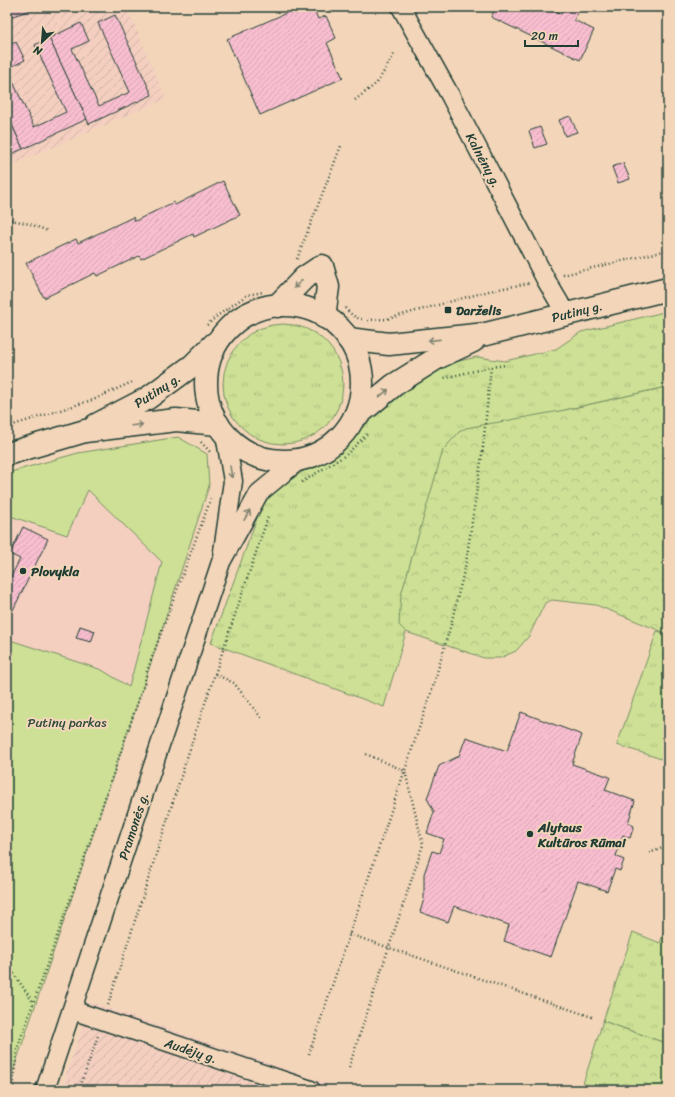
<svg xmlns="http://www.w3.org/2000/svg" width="675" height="1097" font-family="Sriracha,sans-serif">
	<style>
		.built { fill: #f4cfc0 }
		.industrial { fill: url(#industrial-furrows) }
		.grass { fill: url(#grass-tufts); stroke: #768e64 }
		.forest { fill: url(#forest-crowns); stroke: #768e64 }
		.park { fill: #cde095; stroke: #768e64 }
		.building { fill: url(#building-hatch); stroke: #1f3d34 }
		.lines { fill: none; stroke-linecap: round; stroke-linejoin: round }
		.minor-casing { stroke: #1f3d34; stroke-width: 21 }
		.major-casing { stroke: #1f3d34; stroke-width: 25 }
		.path { stroke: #1f3d34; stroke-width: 2.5; stroke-dasharray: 1 3; stroke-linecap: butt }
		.minor { stroke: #f3d6b9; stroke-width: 18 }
		.major { stroke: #f3d6b9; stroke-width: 22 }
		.oneway { stroke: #7e8270 }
		.poi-dot { fill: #1f3d34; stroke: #f3d6b9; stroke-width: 1.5 }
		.labels { text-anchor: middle; stroke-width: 4; stroke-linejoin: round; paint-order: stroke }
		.street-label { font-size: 13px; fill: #1f3d34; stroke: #f3d6b9 }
		.poi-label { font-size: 13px; font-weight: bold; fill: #1f3d34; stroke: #f3d6b9; text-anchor: start }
		.park-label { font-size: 13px; fill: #304d3e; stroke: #f3d6b9 }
	</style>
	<defs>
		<pattern id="industrial-furrows" width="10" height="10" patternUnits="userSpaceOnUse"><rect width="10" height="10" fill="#f4cfc0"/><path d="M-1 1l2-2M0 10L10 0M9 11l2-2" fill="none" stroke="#d1b3a6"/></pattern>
		<pattern id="grass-tufts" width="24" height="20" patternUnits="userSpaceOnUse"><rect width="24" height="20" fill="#cde095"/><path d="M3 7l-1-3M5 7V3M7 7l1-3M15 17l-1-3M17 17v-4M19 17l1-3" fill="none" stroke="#b0c181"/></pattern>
		<pattern id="forest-crowns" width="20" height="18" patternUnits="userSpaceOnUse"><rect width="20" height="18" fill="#cde095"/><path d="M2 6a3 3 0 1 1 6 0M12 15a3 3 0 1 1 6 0" fill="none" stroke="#b0c181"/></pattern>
		<pattern id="building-hatch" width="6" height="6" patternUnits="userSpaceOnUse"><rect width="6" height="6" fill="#f8becf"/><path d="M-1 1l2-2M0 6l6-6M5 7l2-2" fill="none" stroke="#d4a4b2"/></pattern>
	</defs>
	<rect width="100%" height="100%" fill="#f3d6b9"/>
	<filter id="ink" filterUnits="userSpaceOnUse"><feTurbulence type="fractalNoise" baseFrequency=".025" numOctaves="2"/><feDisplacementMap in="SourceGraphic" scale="8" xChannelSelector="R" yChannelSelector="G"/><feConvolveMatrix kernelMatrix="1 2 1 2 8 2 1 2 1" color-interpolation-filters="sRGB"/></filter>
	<g filter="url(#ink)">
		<polygon class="built" points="88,489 162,562 129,687 102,670 7,639 7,515 67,535"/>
		<g class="industrial">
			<polygon points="7,7 127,7 166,99 7,167"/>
			<polygon points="91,1002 346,1090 61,1090"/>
		</g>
		<g class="grass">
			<polygon points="668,311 668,387 666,387 565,410 399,625 406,632 384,707 211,643 260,510 264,502 274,491 335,450 420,378 446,364 477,357 505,361 556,349 581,332"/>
			<circle cx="283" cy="384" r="60"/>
			<polygon points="657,631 668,634 668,761 617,745"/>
			<polygon points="668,921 668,1044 603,1021 633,932 660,943"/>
		</g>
		<g class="forest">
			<polygon points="666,387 668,387 668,634 596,605 552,600 545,603 529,636 516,651 500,658 484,658 406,632 399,625 401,595 443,450 459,432 466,428 565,410"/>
			<polygon points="603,1021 668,1044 668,1090 581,1090"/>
		</g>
		<polygon class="park" points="178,437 207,454 209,486 144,684 7,1089 7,639 102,670 129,687 162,562 88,490 67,535 7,515 7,473 78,453"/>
		<g class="building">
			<polygon points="7,7 40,7 7,18"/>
			<polygon points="300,7 313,7 318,19 326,16 336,38 327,43 343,78 260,115 227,39"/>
			<polygon points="496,7 546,7 561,14 565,7 580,7 574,20 594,30 580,60 491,17"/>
			<polygon points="115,15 152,95 89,124 49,38 81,23 89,41 72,49 99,106 130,92 98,23"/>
			<polygon points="49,38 87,119 23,149 7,114 7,46 16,42 25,60 7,69 34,127 66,112 35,45"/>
			<polygon points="7,114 23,149 7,156"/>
			<polygon points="570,116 577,132 565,136 559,120"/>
			<polygon points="540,127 547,144 535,148 529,131"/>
			<polygon points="623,163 630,179 618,183 612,167"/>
			<polygon points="223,181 240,215 194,237 193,234 141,259 139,256 97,276 95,273 44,298 26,263 76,239 78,243 133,217 135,221 174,202 175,205"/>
			<polygon points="23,527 48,539 13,610 7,607 7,584 20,559 10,554"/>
			<polygon points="80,626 95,631 91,642 76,638"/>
			<polygon points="521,712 582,735 572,764 610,777 605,790 635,801 628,823 634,826 630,838 623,835 616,856 624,860 620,871 615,869 607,891 578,881 551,957 504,941 509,925 454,906 448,922 420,912 424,899 424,874 432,851 439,853 444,839 427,833 434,812 427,798 439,766 459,756 466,737 507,751"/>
		</g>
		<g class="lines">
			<defs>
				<g id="minor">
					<polyline points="401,7 451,97 546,280 566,314"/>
					<polyline points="223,551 233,481 225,434"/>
					<polyline points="72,1010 311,1090"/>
					<polyline points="45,1090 221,562 259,493 299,460"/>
				</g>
				<g id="major">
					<circle cx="284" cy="383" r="78"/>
					<polyline points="277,306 304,278 322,266 328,287 324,317"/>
					<polyline points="348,339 389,344 486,334 668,289"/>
					<polyline points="354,418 394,385 437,358 473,341"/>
					<polyline points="96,425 148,398 193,365 214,344"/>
					<polyline points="7,454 85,431 176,420 218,424"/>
				</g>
			</defs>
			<use href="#minor" class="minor-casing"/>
			<use href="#major" class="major-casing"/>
			<g class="path">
				<polyline points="355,100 377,83 395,53"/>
				<polyline points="7,219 30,224 48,231"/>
				<polyline points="297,259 341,146"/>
				<polyline points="563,275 668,250"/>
				<path d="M345,308c5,5 9,10 17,11"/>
				<polyline points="368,320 387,319 489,291 529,283"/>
				<polyline points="207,325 217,316 247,295 263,292"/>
				<polyline points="491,367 506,365"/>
				<polyline points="7,427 95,399 132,382"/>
				<polyline points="201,442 210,452"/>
				<polyline points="302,482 346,455 368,433"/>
				<polyline points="215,674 234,683 263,720"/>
				<polyline points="649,853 668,846"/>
				<polyline points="349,934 592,1017"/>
				<polyline points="7,969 14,974 33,1002"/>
				<polyline points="108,1005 193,739 268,517"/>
				<polyline points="309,1054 433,687 451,624 466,563 483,447 491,367 444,378"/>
				<polyline points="349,1067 423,845 405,771 366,754"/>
				<polyline points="12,1090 13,1086 17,1049 70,900 144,684 147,671 211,498"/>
				<polyline points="79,1090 98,1036"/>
			</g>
			<use href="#minor" class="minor"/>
			<use href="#major" class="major"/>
		</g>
		<defs><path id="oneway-shaft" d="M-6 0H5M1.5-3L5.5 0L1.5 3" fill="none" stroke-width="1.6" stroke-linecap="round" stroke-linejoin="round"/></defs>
		<g class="oneway">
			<use href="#oneway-shaft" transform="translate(298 284) rotate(135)"/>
			<use href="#oneway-shaft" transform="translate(434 340) rotate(174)"/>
			<use href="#oneway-shaft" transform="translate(384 393) rotate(-40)"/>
			<use href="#oneway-shaft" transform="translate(137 425) rotate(-7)"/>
			<use href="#oneway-shaft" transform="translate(231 472) rotate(81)"/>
			<use href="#oneway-shaft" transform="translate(247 515) rotate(-61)"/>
		</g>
	</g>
	<g class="poi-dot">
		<rect x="444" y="306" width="8" height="8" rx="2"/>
		<circle cx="23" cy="571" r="4"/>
		<circle cx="530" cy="834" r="4"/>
	</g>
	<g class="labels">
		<g class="street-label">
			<text transform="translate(484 160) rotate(62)" y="5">Kalnėnų g.</text>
			<text transform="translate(577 311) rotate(-14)" y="5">Putinų g.</text>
			<text transform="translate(157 390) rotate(-33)" y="5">Putinų g.</text>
			<text transform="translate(133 826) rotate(-72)" y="5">Pramonės g.</text>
			<text transform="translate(191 1050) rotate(18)" y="5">Audėjų g.</text>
		</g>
		<g class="poi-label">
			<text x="456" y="315">Darželis</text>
			<text x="31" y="576">Plovykla</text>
			<text x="538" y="832">Alytaus<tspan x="538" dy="15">Kultūros Rūmai</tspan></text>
		</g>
		<g class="park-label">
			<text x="67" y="727">Putinų parkas</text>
		</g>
	</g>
	<rect width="675" height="1097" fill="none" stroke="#f3d6b9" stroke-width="24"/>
	<rect x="12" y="12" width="651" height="1073" fill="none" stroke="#1f3d34" stroke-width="1.5" filter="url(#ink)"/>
	<g transform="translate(42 42) rotate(206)" stroke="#f3d6b9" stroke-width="3" paint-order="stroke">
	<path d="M0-3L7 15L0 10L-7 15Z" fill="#1f3d34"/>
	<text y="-6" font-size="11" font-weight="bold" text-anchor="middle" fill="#1f3d34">N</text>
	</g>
	<path d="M525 40v6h53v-6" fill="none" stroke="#1f3d34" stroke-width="2"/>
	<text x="531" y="40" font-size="12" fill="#1f3d34" stroke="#f3d6b9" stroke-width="3" paint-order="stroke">20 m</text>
</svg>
